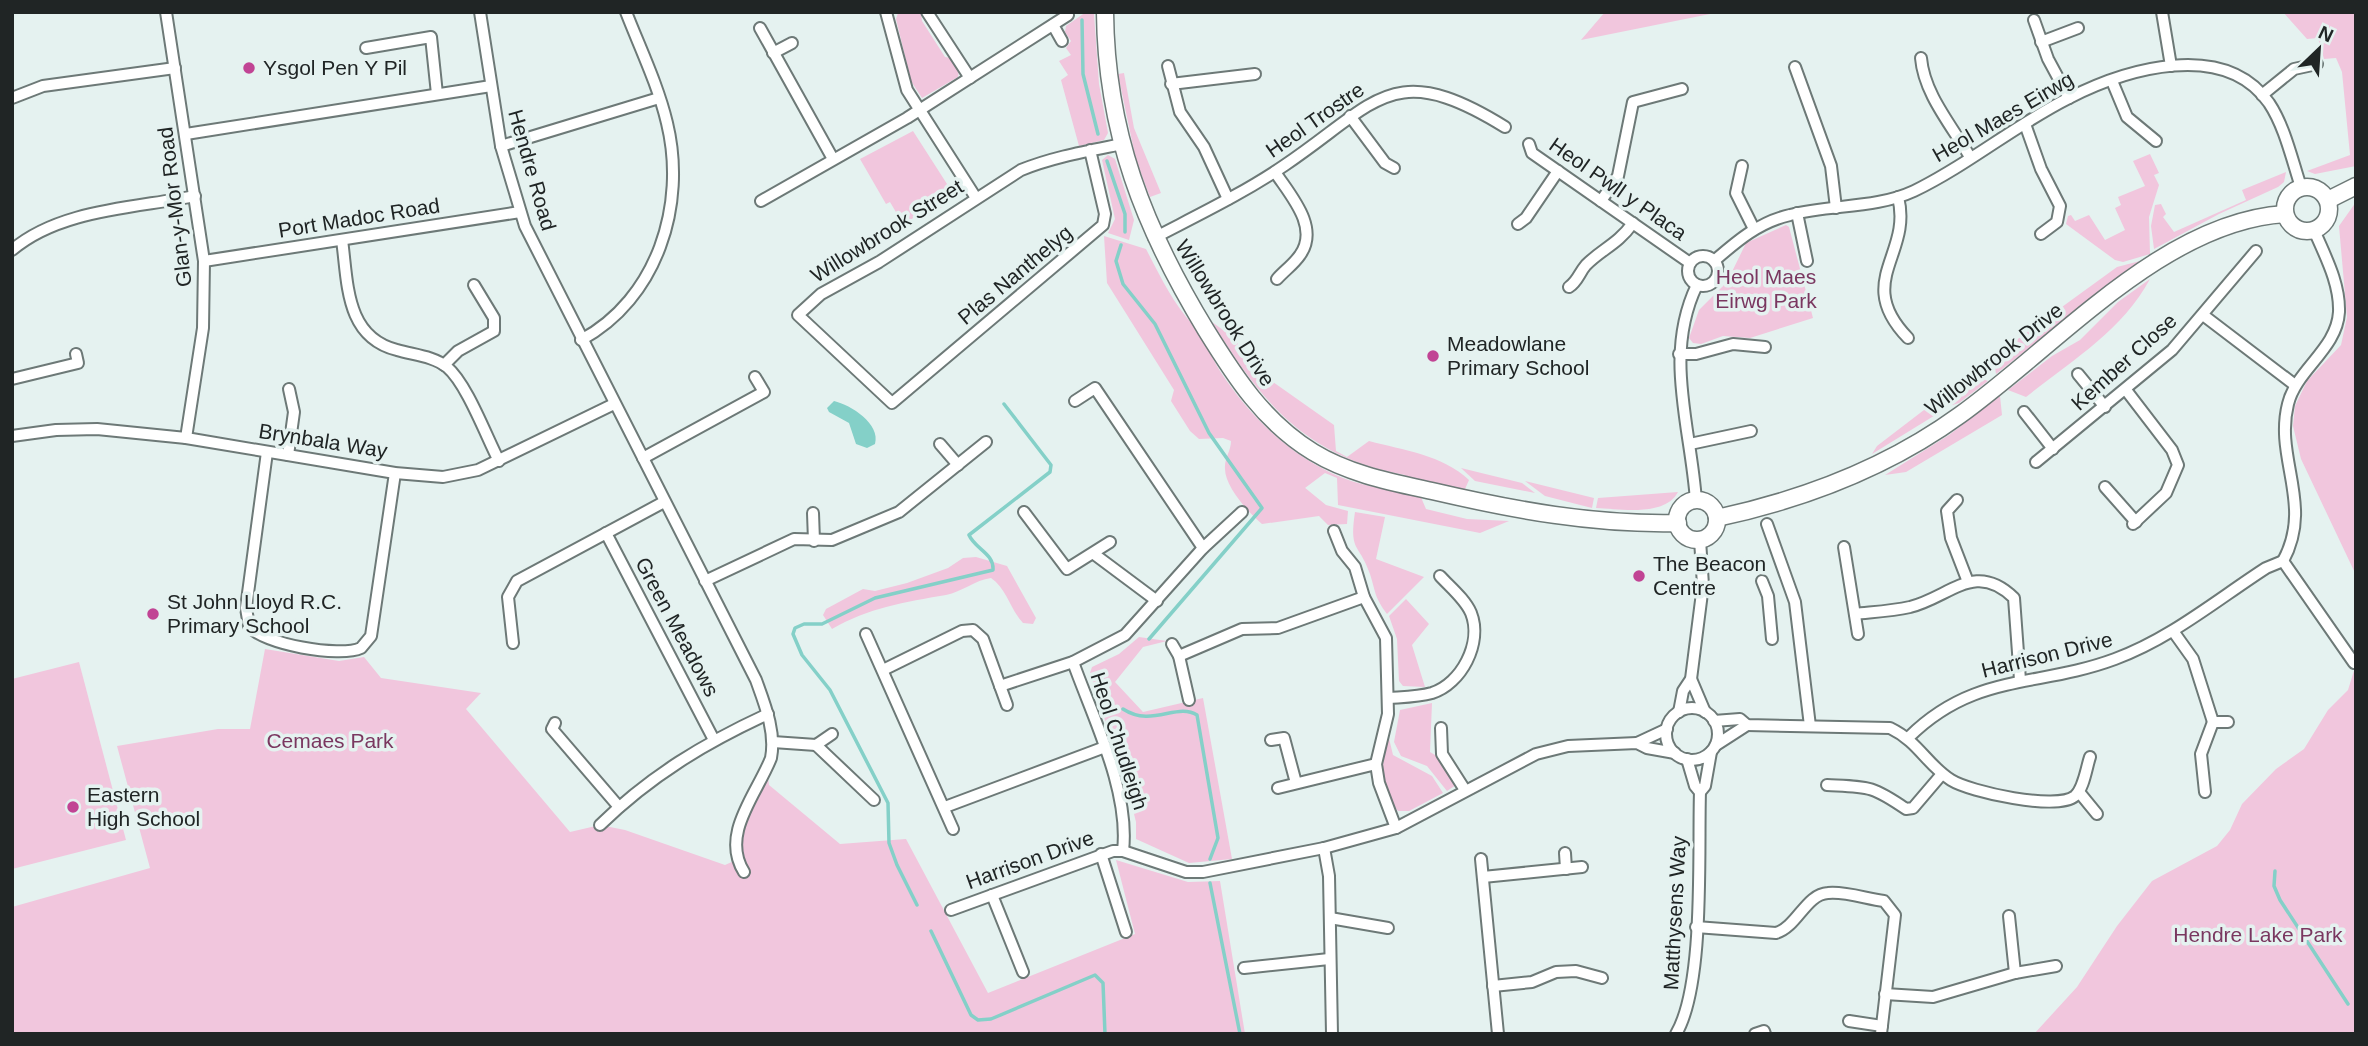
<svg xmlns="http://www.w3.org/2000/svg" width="2368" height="1046" font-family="Helvetica,sans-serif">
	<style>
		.green { fill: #f1c6dd }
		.water { fill: #84d0c8 }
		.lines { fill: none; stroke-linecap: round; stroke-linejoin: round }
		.stream { stroke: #84d0c8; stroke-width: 3.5 }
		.street-casing { stroke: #6d7977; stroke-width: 14 }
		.secondary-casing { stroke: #6d7977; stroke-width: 19 }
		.street { stroke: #fff; stroke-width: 10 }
		.secondary { stroke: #fff; stroke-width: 16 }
		.poi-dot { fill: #c14494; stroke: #e5f2f0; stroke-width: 2.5 }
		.labels { text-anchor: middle; stroke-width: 7; stroke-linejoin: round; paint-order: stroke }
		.poi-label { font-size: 21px; fill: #202525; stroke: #e5f2f0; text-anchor: start }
		.street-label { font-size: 21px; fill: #202525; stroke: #e5f2f0 }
		.park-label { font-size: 21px; fill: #7a3760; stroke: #e5f2f0 }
	</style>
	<rect width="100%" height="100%" fill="#e5f2f0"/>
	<g class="green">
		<polygon points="921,12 922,21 945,57 951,58 959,71 958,77 922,98 911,81 896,19 898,13"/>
		<polygon points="1086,12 1094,14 1099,84 1108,133 1104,140 1079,146 1061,80 1068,75 1059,61 1071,55 1066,48 1071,41 1065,32 1066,26"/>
		<polygon points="1605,12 1720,12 1581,40"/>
		<polygon points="2283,12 2356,12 2356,166 2315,174 2307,171 2350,155 2342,72 2336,58 2324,59 2318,38 2307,39"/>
		<polygon points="1124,73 1134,128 1161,193 1150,197 1136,160 1118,74"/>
		<polygon points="913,131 956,198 924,219 920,214 903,224 890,202 886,204 860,159"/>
		<polygon points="2150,154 2159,173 2154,175 2159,185 2149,217 2150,254 2123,262 2115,260 2066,224 2068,216 2071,215 2075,221 2089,215 2105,240 2125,230 2115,208 2121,205 2118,197 2145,186 2133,161"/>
		<polygon points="1108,155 1115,159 1134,220 1129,240 1108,233 1115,219 1102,160"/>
		<polygon points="2286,172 2284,182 2278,187 2219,214 2154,249 2151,226 2155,205 2161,204 2166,214 2163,217 2174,232 2246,200 2242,190"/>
		<polygon points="2356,202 2356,575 2301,459 2293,426 2295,406 2307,381 2341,345 2347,317 2339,226"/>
		<polygon points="1786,225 1789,227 1813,318 1750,338 1723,336 1701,344 1693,343 1689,338 1699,310 1727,282 1746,243"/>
		<path d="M1104,236l42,13c14,27 27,54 47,76 12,13 18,32 27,46 30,46 71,86 123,107 26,10 52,12 77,17l6,14 41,10 42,2 -29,12 -142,-28 -1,-27 -12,-5 -20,15 -12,-10 33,27 22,6 -1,13 -19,1 -9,-9 -57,8c-13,-11 -37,-37 -37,-55 -1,-10 6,-18 6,-28l-8,-3 -24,1 -9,-8 -19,-30 3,-11 -67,-107z"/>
		<polygon points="2140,261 1996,374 1993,357 2117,267"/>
		<path d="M2150,279c-28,52 -79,82 -124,118l-18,-7 44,-34 28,-16 38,-38z"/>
		<path d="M1212,322l18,13 43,47 61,43 2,26 11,6 22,-16c34,9 74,14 100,39l-4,9 -57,-10 -3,-4c-99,-18 -143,-72 -193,-153z"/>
		<polygon points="1971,374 1988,381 1959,403 1936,410 1937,414 1872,454 1877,446"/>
		<polygon points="2000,396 2002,415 1906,472 1885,475 1949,435"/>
		<polygon points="1461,468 1522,483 1535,493 1475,481"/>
		<polygon points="1525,481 1594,498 1592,508 1545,496"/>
		<path d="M1678,492c-13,25 -58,17 -82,16l2,-10z"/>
		<path d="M1355,512l30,5 -9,42 48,18 -37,37c-13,-18 -11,-21 -17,-40 -11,-32 -21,-21 -15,-62z"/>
		<path d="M976,557l31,9 29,52 -3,6 -10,-1c-13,-14 -16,-34 -32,-45 -16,2 -29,14 -45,17 -41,7 -78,13 -114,34l-9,-14 3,-6 37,-20 12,2 32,-8 41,-15 15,-10z"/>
		<polygon points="1406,599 1429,624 1412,645 1425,687 1403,686 1399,681 1397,639 1389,616"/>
		<polygon points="1139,637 1167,641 1143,647 1115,682 1143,712 1203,698 1232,859 1189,863 1136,839 1136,822 1131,802 1090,673 1092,667 1119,654"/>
		<polygon points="265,649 339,661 364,657 381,678 481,693 466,709 570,832 600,825 625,830 725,865 734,861 748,811 768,777 769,785 840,844 906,839 988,993 1135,934 1116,860 1188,882 1220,881 1245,1034 12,1034 12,907 150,868 117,746 218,729 250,729"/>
		<polygon points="79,662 126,840 12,869 12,679"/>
		<polygon points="2356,664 2356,1034 2034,1034 2077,987 2117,926 2152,881 2217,846 2230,830 2242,804 2276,769 2304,749 2328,710 2348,690"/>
		<polygon points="1432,703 1430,752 1440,758 1456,785 1447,791 1427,766 1401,756 1394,742 1400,710"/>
		<path d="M1388,734l5,21 39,21 11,17 -34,18h-11c-19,-22 -17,-51 -10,-77z"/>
	</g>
	<path class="water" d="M834,401c17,4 47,23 41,43l-8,4 -11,-4 -7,-21 -20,-11 -2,-4z"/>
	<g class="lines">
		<g class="stream">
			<polyline points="1082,20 1083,74 1098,134"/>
			<polyline points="1107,161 1125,214 1125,232"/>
			<polyline points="1121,245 1116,261 1123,284 1155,324 1209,433 1262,508 1149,639"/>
			<path d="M1123,709c29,19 54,-7 74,6l21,123 -8,21"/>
			<polyline points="2275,871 2274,886 2280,900 2348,1004"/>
			<polyline points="1210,883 1240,1034"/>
			<path d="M917,905l-20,-40 -8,-22 -1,-40 -58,-113 -28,-35 -9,-21 2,-6 9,-4h18l53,-26 118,-28c1,-17 -18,-21 -24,-35l81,-63 1,-7 -47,-61"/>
			<polyline points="931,931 971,1015 978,1020 991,1019 1095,975 1103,983 1105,1034"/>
		</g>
		<defs>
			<g id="street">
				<polyline points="166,12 204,261 203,328 186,438"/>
				<path d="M480,12l21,134 24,80 231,454c9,25 20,52 15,78 -14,36 -51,76 -27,114"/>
				<polyline points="886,12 907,90 976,198"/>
				<polyline points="927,12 970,78"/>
				<polyline points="2162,12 2171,66"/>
				<polyline points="2034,20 2048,59 2069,98"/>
				<polyline points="1053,25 1062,41"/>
				<polyline points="760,28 833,159"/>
				<polyline points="2041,42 2078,28"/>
				<polyline points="366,48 431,37 437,94"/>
				<polyline points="773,53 792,43"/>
				<path d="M1921,58c3,36 31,68 49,99"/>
				<polyline points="1168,66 1180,112 1204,147 1228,199"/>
				<polyline points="1795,67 1831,166 1836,208"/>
				<polyline points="2112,81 2127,117 2156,141"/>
				<polyline points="1171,84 1255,74"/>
				<polyline points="2262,95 2294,69 2317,64"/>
				<polyline points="12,98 43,86 175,68"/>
				<polyline points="1350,116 1385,163 1394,168"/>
				<polyline points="2025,124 2041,169 2060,206 2057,222 2041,234"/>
				<polyline points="186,134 491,86"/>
				<polyline points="1529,144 1532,153 1690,263"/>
				<polyline points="501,146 659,98"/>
				<path d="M1090,150l15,64 -2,11 -211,178 -94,-88 23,-21 58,-32 142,-92c32,-13 67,-19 101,-26"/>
				<polyline points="1742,166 1736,193 1754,229"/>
				<path d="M1275,172c15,23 45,55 25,83 -6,9 -16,16 -23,24"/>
				<path d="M1898,197c15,58 -45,84 10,141"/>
				<polyline points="761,201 907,118 1068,15"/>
				<polyline points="1601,201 1618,176 1633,102 1682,89"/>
				<polyline points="1797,213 1807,261"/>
				<polyline points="1518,224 1526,218 1558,171"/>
				<path d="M1154,238c44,-23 90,-45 131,-73 92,-62 107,-108 220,-38"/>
				<path d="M342,240c6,43 3,97 55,110 17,5 36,6 50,17 20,17 39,69 52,94"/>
				<path d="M12,250c48,-41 124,-42 183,-54"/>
				<circle cx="1703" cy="271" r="15"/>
				<polyline points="204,261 520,212"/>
				<path d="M1714,261c23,-20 45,-39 76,-46 41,-11 85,-6 124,-24 54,-26 101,-66 155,-93 57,-29 155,-59 200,5 16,24 23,57 32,84"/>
				<path d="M1569,287c9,-6 10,-14 17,-22 17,-17 31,-20 47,-42"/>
				<polyline points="2203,315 2295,385"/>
				<path d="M581,340c76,-41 106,-135 86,-217 -9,-38 -27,-75 -41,-111"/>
				<polyline points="1679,354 1696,354 1733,344 1765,347"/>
				<polyline points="444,365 458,351 494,331 494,318 474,285"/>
				<polyline points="2078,374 2105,407"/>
				<polyline points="12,379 78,363 76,354"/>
				<polyline points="2126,390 2172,450 2178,465 2166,493 2133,524"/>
				<polyline points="1075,401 1095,388 1203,548"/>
				<polyline points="2024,412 2053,449"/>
				<polyline points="12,436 56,430 97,429 186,438 395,473 443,477 478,470 614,404"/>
				<polyline points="940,444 958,465"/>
				<polyline points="1690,444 1751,431"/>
				<path d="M267,452l-21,156 3,18c13,18 91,32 112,22l10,-12 24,-163"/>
				<polyline points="288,455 294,412 289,389"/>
				<polyline points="643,458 764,392 755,377"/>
				<polyline points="2036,462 2172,350 2256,251"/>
				<polyline points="2105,487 2136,522"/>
				<polyline points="1957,500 1947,511 1951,538 1968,582"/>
				<path d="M1696,501c-5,-74 -33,-146 1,-216"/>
				<polyline points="1024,512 1067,569 1110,542"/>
				<polyline points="813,513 814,541"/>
				<polyline points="1767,524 1795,602 1810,726"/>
				<polyline points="1334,531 1342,551 1355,567 1364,597 1386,638 1388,714 1376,764 1379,783 1396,828"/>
				<polyline points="606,533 714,740"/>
				<polyline points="1844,547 1858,634"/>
				<polyline points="1094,554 1157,601"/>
				<path d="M2283,561c31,-57 -9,-102 5,-157 8,-34 49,-55 51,-92 1,-29 -14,-56 -25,-82"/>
				<polyline points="2283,561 2354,663"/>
				<polyline points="705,581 794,539 832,540 899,512 986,442"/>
				<polyline points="1762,581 1768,596 1772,639"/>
				<path d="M1855,614c18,-2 37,-3 55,-7 40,-10 65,-47 104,-9l6,82"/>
				<polyline points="2173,631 2193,659 2213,722 2228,722"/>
				<polyline points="866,634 953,829"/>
				<polyline points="513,643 508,597 517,581 664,502"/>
				<polyline points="1172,644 1179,656 1189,700"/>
				<polyline points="1179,656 1242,629 1278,628 1364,597"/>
				<path d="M1073,662c20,56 57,129 50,189"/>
				<polyline points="883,670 962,631 973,630 983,639 1007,705"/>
				<polyline points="1691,679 1705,712"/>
				<polyline points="1000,686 1073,662 1125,635 1203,548 1242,512"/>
				<path d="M1389,698c14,-1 29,-1 43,-5 29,-9 51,-50 39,-80 -6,-14 -21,-26 -31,-37"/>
				<circle cx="1692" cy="734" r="26"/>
				<polyline points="1679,712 1683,691 1691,679 1703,585 1700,540"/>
				<path d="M1714,721l26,-2 7,6 143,3c29,14 36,36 61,52 19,12 106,31 124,16 9,-8 11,-27 15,-39"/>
				<polyline points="555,723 552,729 619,807"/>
				<polyline points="1441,728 1442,754 1465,790"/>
				<path d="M1909,737c66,-65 128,-49 206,-78 55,-20 103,-60 151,-91l17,-7"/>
				<polyline points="1271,740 1284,738 1296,783"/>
				<polyline points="773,742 816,745 832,734"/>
				<polyline points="1637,743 1667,729"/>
				<polyline points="816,745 874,800"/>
				<polyline points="1716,745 1747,725"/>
				<polyline points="1687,759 1695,786 1700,792"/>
				<path d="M1827,785c41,2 44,0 79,24l7,-1 29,-34"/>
				<polyline points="1278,788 1376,764"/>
				<polyline points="2079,792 2097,814"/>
				<polyline points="2205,792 2201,754 2213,722"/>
				<polyline points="945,807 1105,747"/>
				<path d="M600,825c50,-49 105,-82 168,-111"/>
				<polyline points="1324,848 1329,876 1332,1034"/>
				<polyline points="1565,853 1566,869"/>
				<polyline points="1101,854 1126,932"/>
				<polyline points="1481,859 1498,1034"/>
				<polyline points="1483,877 1582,867"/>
				<polyline points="992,895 1023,972"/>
				<polyline points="951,910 1113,851 1123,851 1186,872 1203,872 1324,848 1396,828 1536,754 1568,746 1637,743 1647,748 1675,753"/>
				<polyline points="2009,916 2015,973"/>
				<polyline points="1330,918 1388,928"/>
				<path d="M1696,927l80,6c21,-6 30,-39 52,-40 17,-2 39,6 56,8l11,14 -14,119"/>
				<polyline points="1244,968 1329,959"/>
				<polyline points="1493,986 1532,982 1556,972 1576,971 1602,978"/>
				<polyline points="1885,994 1933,997 2015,973 2056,966"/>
				<polyline points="1849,1021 1882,1026"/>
				<path d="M1676,1034c29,-49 22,-182 24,-242l5,-6 6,-34"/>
				<polyline points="1755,1034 1764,1031 1765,1034"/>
			</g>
			<g id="secondary">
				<path d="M1105,12c1,120 39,216 101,318 29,47 58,92 107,122 36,22 78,30 119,39 82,19 162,34 246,32"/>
				<circle cx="2307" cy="209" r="22"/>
				<polyline points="2328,200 2356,186"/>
				<circle cx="1697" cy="520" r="20"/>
				<path d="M1717,518c88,-19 170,-50 243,-103 95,-68 204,-194 325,-201"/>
			</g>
		</defs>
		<use href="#street" class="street-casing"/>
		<use href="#secondary" class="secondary-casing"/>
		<use href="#street" class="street"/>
		<use href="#secondary" class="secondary"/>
	</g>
	<g class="poi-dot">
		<circle cx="249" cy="68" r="7"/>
		<circle cx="1433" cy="356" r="7"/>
		<circle cx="1639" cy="576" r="7"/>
		<circle cx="153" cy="614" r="7"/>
		<circle cx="73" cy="807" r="7"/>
	</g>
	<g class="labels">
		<g class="poi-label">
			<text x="263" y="75">Ysgol Pen Y Pil</text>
			<text x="1447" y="351">Meadowlane<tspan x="1447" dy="24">Primary School</tspan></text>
			<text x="1653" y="571">The Beacon<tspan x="1653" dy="24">Centre</tspan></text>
			<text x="167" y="609">St John Lloyd R.C.<tspan x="167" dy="24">Primary School</tspan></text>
			<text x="87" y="802">Eastern<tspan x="87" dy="24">High School</tspan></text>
		</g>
		<g class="street-label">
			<text transform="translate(2003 117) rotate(-30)" y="7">Heol Maes Eirwg</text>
			<text transform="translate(1315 120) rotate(-35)" y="7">Heol Trostre</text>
			<text transform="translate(532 170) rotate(74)" y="7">Hendre Road</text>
			<text transform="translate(1618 189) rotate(35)" y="7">Heol Pwll y Placa</text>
			<text transform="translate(175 207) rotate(-97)" y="7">Glan-y-Mor Road</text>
			<text transform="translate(359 218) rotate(-9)" y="7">Port Madoc Road</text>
			<text transform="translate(887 231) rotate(-32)" y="7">Willowbrook Street</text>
			<text transform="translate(1015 275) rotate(-40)" y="7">Plas Nanthelyg</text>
			<text transform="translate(1225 313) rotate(58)" y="7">Willowbrook Drive</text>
			<text transform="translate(1994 359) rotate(-38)" y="7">Willowbrook Drive</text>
			<text transform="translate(2124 362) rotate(-42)" y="7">Kember Close</text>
			<text transform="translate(323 441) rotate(9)" y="7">Brynbala Way</text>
			<text transform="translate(677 627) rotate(62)" y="7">Green Meadows</text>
			<text transform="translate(2047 655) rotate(-14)" y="7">Harrison Drive</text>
			<text transform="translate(1119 741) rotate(72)" y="7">Heol Chudleigh</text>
			<text transform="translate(1030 860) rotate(-20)" y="7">Harrison Drive</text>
			<text transform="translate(1675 913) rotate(-87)" y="7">Matthysens Way</text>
		</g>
		<g class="park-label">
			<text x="1766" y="284">Heol Maes<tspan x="1766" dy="24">Eirwg Park</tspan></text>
			<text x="330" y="748">Cemaes Park</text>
			<text x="2258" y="942">Hendre Lake Park</text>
		</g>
	</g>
	<rect width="2368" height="1046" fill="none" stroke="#202525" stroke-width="28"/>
	<g transform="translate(2319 49) rotate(25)" stroke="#e5f2f0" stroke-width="5" paint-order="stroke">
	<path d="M0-5L12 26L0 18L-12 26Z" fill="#202525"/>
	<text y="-10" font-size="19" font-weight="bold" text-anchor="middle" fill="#202525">N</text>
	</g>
</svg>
